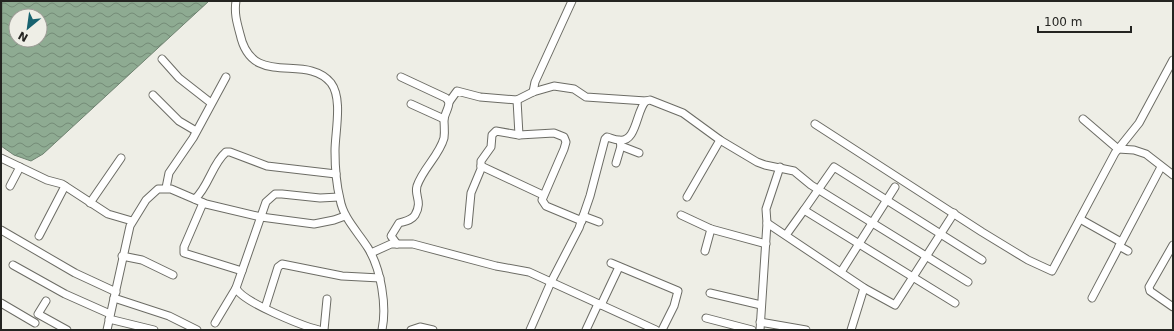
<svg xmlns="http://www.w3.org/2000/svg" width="1174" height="331" font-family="'DejaVu Sans',sans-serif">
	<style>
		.water { fill: url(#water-waves); stroke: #6e8270; fill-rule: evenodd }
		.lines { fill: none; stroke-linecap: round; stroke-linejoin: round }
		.minor-casing { stroke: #6c6c65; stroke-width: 9 }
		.minor { stroke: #fff; stroke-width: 7 }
	</style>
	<defs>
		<pattern id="water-waves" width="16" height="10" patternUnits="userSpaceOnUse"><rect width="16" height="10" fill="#8eab92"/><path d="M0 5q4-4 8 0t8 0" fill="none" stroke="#748b77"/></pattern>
	</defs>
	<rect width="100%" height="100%" fill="#eeeee6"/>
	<path class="water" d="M2,1h207l-166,153 -12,7 -17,-6 -13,-9zM16,16h24v24h-24z"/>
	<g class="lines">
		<defs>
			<g id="minor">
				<path d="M236,1c-2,12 1,22 4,33 12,56 66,18 91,49 12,16 4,49 4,68 0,16 1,32 5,48 3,19 18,33 28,49 13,21 19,58 14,82"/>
				<polyline points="162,59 179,78 211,103"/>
				<polyline points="533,92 535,82 572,1"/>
				<polyline points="153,95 179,121 196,131"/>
				<polyline points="517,100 519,135"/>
				<polyline points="449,102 457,91 480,97 517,100 533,92 554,86 574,89 586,97 646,101"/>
				<polyline points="411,104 444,119"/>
				<polyline points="1083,119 1118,149 1134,150 1146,154 1173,175"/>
				<polyline points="815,124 982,232 1028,260 1052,271 1115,153 1139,123 1173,60"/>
				<polyline points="620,141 621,146 639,153"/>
				<polyline points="1,158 47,180 62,184 108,214 132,221"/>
				<polyline points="616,163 621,146"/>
				<polyline points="481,166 543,195"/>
				<polyline points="10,186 20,167"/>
				<polyline points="166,188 169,173 193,138 226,77"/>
				<polyline points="687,197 720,140"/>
				<path d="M195,199c14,-13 17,-35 31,-47h4l37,14 69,8"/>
				<polyline points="90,203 121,158"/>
				<polyline points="203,203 184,247 184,253 242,271"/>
				<polyline points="804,210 834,167 982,260"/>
				<polyline points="681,215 711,229 766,244"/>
				<polyline points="583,216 599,222"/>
				<polyline points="1080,219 1121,242"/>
				<polyline points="767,223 864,288 895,305 954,213"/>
				<polyline points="468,225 471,193 481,169 481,161 491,147 492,135 496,131 519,135 554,133 564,137 566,142 564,149 542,200 546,206 582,221"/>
				<polyline points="1,230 75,273 116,292"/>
				<polyline points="786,235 804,210 955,303"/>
				<polyline points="39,236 65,186"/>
				<path d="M397,244l-6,-8 8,-13c6,-2 12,-2 16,-8 8,-14 -1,-19 2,-29 6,-18 22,-30 27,-48 1,-7 0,-12 0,-19 1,-6 5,-11 5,-17l-3,-4 -45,-21"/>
				<polyline points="1173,245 1149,287 1150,291 1173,307"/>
				<polyline points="1119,246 1128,251"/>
				<polyline points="705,251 711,229"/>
				<polyline points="371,253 391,244 413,244 496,266 529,272 656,330"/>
				<polyline points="122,256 142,260 173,275"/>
				<polyline points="611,263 678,291 674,306 662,330"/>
				<polyline points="13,265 65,294 110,314"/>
				<polyline points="841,272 895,187"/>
				<polyline points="710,293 761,305"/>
				<polyline points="114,298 169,316 197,330"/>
				<polyline points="1092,298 1161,167"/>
				<polyline points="46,301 38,314 67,330"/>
				<polyline points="1,303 35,323"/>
				<polyline points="601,305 619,267"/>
				<polyline points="265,308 278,267 282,264 342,276 380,278"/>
				<polyline points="706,318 752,330"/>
				<polyline points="109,319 154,330"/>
				<polyline points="760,322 806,330"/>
				<polyline points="215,323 236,288"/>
				<polyline points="107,330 130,226 146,200 158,189 171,189 206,204 261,217 314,224 334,220 345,216"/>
				<path d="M319,330c-16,-4 -77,-28 -83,-42l30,-86 9,-8h7l38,4 19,-1"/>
				<polyline points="324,330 327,299"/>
				<polyline points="411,330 420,327 433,330"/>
				<path d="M530,330l21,-48 28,-54 11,-32 15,-57 2,-2c4,1 8,3 12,3 18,3 17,-30 27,-39l4,-1 33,13 37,27 37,22 8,3 29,6 17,14 157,97"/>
				<polyline points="586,330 598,304"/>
				<polyline points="760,330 767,223 766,209 780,167"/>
				<polyline points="851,330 864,288"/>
			</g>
		</defs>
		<use href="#minor" class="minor-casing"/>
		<use href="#minor" class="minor"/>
	</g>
	<rect width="1174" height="331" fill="none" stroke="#242421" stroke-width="4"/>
	<g transform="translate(28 28) rotate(209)"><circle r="19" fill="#eeeee6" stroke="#9d9d97"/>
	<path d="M0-3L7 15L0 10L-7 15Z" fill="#17626f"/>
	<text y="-6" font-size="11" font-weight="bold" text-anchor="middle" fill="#242421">N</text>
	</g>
	<path d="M1038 26v6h93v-6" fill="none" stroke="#242421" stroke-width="2"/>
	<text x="1044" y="26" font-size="12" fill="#242421" stroke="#eeeee6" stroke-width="3" paint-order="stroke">100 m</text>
</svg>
